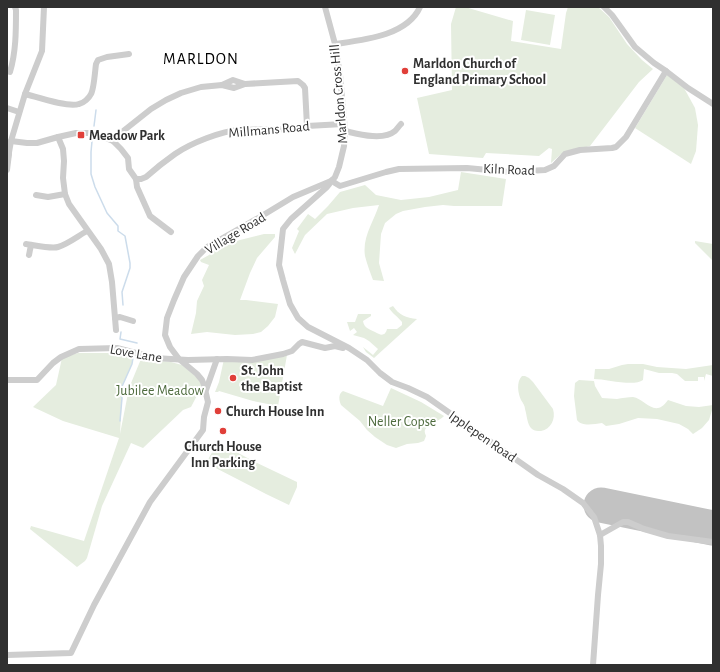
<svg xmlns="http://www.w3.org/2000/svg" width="720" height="672" font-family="'Alegreya Sans',sans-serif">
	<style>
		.green { fill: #e5eddf }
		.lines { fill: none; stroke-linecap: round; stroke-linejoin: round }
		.stream { stroke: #ccdceb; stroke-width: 1.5 }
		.runway { stroke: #c2c2c2; stroke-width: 35 }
		.minor { stroke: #cdcdcd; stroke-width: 6 }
		.poi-dot { fill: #e03f39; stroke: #fff; stroke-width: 1.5 }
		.labels { text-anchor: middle; stroke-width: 4; stroke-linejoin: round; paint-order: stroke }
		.poi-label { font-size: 14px; font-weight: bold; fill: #303030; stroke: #fff; text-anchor: start }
		.street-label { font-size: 14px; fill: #303030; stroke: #fff }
		.park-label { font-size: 14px; fill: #4e6b3e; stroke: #fff }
		.quarter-label { font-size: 16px; letter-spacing: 1px; fill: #000; stroke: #fff }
	</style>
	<rect width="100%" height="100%" fill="#fff"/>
	<g class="green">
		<polygon points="456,7 465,7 513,21 511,41 561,49 566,13 568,7 598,7 609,17 627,44 642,60 653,69 639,82 590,146 561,154 551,163 552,149 549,148 539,156 486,153 483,158 429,154 417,98 452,90 451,24"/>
		<polygon points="526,10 555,15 550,45 521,40"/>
		<polygon points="667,75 684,88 695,108 698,125 696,151 691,164 635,128"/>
		<path d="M461,172l45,7 -4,27h-48l-11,-1 -18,2 -22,4 -7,3 -11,9 -4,11 -2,29 5,18 -11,-1c-3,-8 -6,-16 -8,-24 -3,-19 9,-35 14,-51l-26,3 -26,6 -22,21 -10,19 -3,-6 7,-17 -2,-2 11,-15 7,5 13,-13 12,-14 25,-7 11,10 25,5 28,-3 29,-7z"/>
		<polygon points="264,234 275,234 275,237 257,258 250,273 240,300 246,300 278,304 275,317 268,326 261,332 253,334 235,335 207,332 191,334 196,313 197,301 204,286 202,280 209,265 201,262 200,260 209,255 216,248 240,240"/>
		<polygon points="695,241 713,244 713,261 695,243"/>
		<path d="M393,306c6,9 13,12 24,13l-43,39 -8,-6 -3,-5 10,8 5,-6 -9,-8 -5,-3 -11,-3 4,-3 -3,-4 -4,3 -3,-9h8l3,-8h13v2l-8,5c1,7 6,8 12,11 5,3 10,5 12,-3h10l5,-4v-3c-3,-4 -11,-10 -13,-14z"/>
		<polygon points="78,353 114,353 133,358 132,364 120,391 122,398 120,434 129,388 141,359 171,362 182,365 199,379 202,386 191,407 183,410 143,448 131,443 102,506 87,558 85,561 77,567 30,529 31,526 84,541 119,438 63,421 33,407 56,385 62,358"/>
		<polygon points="287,355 278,406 253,401 219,391 218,392 215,392 219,382 224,359"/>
		<path d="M628,364h15l14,3 29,2 27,-4v11l-7,-2 -2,7v-4h-6v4h-13l-8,-7 -5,-1h-13l-15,-4 -1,11c-9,7 -37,-1 -49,-1l1,-10h14l13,-4z"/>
		<path d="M522,376h3l4,2 4,4 20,27c3,10 -2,20 -12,22 -4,0 -6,0 -9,-2 -5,-4 -5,-14 -7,-20 0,-3 -2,-6 -4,-9 -3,-7 -5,-18 1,-24z"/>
		<path d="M579,380l15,1 1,5 7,12c5,0 10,1 15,1 5,-1 11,-2 16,-2 12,2 22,22 35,3l18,6 13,1 14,-2v2l-4,13 -7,8 -9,6 -5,-5 -9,-5 -22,-5 -19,-1 -19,6 -13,2 -4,-3c-8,1 -20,4 -25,-3l-3,-24 1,-13z"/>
		<path d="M391,388l30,14 23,14c-3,4 -18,10 -19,14 -1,2 1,5 1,6l-2,5 -6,2 -11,1 -11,4 -9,-3 -12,-8 -8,-7 -7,-9 -19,-16c-2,-5 -3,-11 2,-14l40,15z"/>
		<polygon points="218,442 253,461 297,482 297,487 289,505 266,494 206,463"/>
	</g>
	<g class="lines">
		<g class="stream">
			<polyline points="94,126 96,110"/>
			<polyline points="92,141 91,152 91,174 95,187 107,213 118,226 118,231 125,236 130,263 130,268 122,292 123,305"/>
			<polyline points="121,332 120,339 137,343"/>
			<polyline points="120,421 122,398 120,391 132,364 133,358"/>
		</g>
		<polyline class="runway" points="601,505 713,528"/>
		<g class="minor">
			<polyline points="325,7 335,44 340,75 345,131 344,146 339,167 335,177 327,187 291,219 283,229 279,265 283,280 290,304 298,318 308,327 349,348 367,360 380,373 392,382 408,388 427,397 538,475 563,489 583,503 594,517 600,535 601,546 601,564 598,595 593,665"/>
			<polyline points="604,7 612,15 635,47 654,63 666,71 688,88 713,104"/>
			<path d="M335,44c28,-4 72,-8 85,-37"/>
			<path d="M10,72c6,-20 6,-41 6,-62l-1,-3"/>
			<polyline points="222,85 233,80 245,84 298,81 303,85 305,88 307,126"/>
			<path d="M25,94c12,3 43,14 54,10 5,-1 10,-6 12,-10 3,-5 4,-23 5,-30l2,-4 9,-3 22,-3"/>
			<polyline points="7,108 19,112"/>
			<path d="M345,131c13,3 38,10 50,0 2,-2 4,-5 6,-7"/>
			<polyline points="58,137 76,133 93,133 113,141 121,149 128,158 129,169 136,179 137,187 150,216 171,232"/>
			<polyline points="11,141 27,143 37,143 58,137 63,149 64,161 63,178 65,194 69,204 101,249 109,264 112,282 116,330"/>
			<polyline points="113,141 122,132 151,109 166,100 181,93 201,87 222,85 234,88 245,84"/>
			<polyline points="8,158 11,141 25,94 42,51 44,7"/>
			<polyline points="7,170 9,154"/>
			<path d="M136,179h5l5,-2c9,-8 19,-16 29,-23 16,-11 46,-23 65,-24 21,-2 48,2 67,-4l36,-2"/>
			<polyline points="332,180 335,183 340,186 386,172 399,169 467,168 511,172 545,170 554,166 565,154 580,150 612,148 616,147 626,137 666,71"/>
			<polyline points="36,195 48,197 65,194"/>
			<path d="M26,244c8,1 25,5 32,3 10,-3 20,-11 29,-16"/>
			<polyline points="29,255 31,245"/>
			<polyline points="115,318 120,317 133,321"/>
			<polyline points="7,380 37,380 53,363 61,357 79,349 117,348 155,358 171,359 188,360 227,359 252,360 283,354 292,351 299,344 302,342 325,348 335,346 343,348"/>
			<polyline points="206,390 217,359"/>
			<polyline points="600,535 623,522 628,522 644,529 668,536 713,542"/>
			<polyline points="7,655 71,653 94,605 150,502 203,430 204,417 208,402 204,385 202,380 197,374 179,359 170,347 165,335 167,318 174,300 184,277 198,256 207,247 260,217 293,197 331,181"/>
		</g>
	</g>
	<g class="poi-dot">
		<circle cx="405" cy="71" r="4"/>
		<rect x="77" y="131" width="8" height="8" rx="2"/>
		<circle cx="233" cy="378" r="4"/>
		<circle cx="218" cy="411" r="4"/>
		<circle cx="223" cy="431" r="4"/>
	</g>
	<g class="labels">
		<g class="poi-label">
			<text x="413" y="68">Marldon Church of<tspan x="413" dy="16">England Primary School</tspan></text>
			<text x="89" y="140">Meadow Park</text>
			<text x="241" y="375">St. John<tspan x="241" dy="16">the Baptist</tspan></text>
			<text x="226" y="416">Church House Inn</text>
			<text x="223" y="451" text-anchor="middle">Church House<tspan x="223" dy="16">Inn Parking</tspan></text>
		</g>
		<g class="street-label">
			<text transform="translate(338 94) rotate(-95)" y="5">Marldon Cross Hill</text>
			<text transform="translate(269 129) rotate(-5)" y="5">Millmans Road</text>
			<text transform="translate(509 169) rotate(2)" y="5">Kiln Road</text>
			<text transform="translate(235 233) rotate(-31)" y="5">Village Road</text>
			<text transform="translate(136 353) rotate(10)" y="5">Love Lane</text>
			<text transform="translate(483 436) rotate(35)" y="5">Ipplepen Road</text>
		</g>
		<g class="park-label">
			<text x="160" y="395">Jubilee Meadow</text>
			<text x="402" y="426">Neller Copse</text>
		</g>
		<g class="quarter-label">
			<text x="201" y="64">MARLDON</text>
		</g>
	</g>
	<rect width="720" height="672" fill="none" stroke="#303030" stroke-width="16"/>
</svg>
